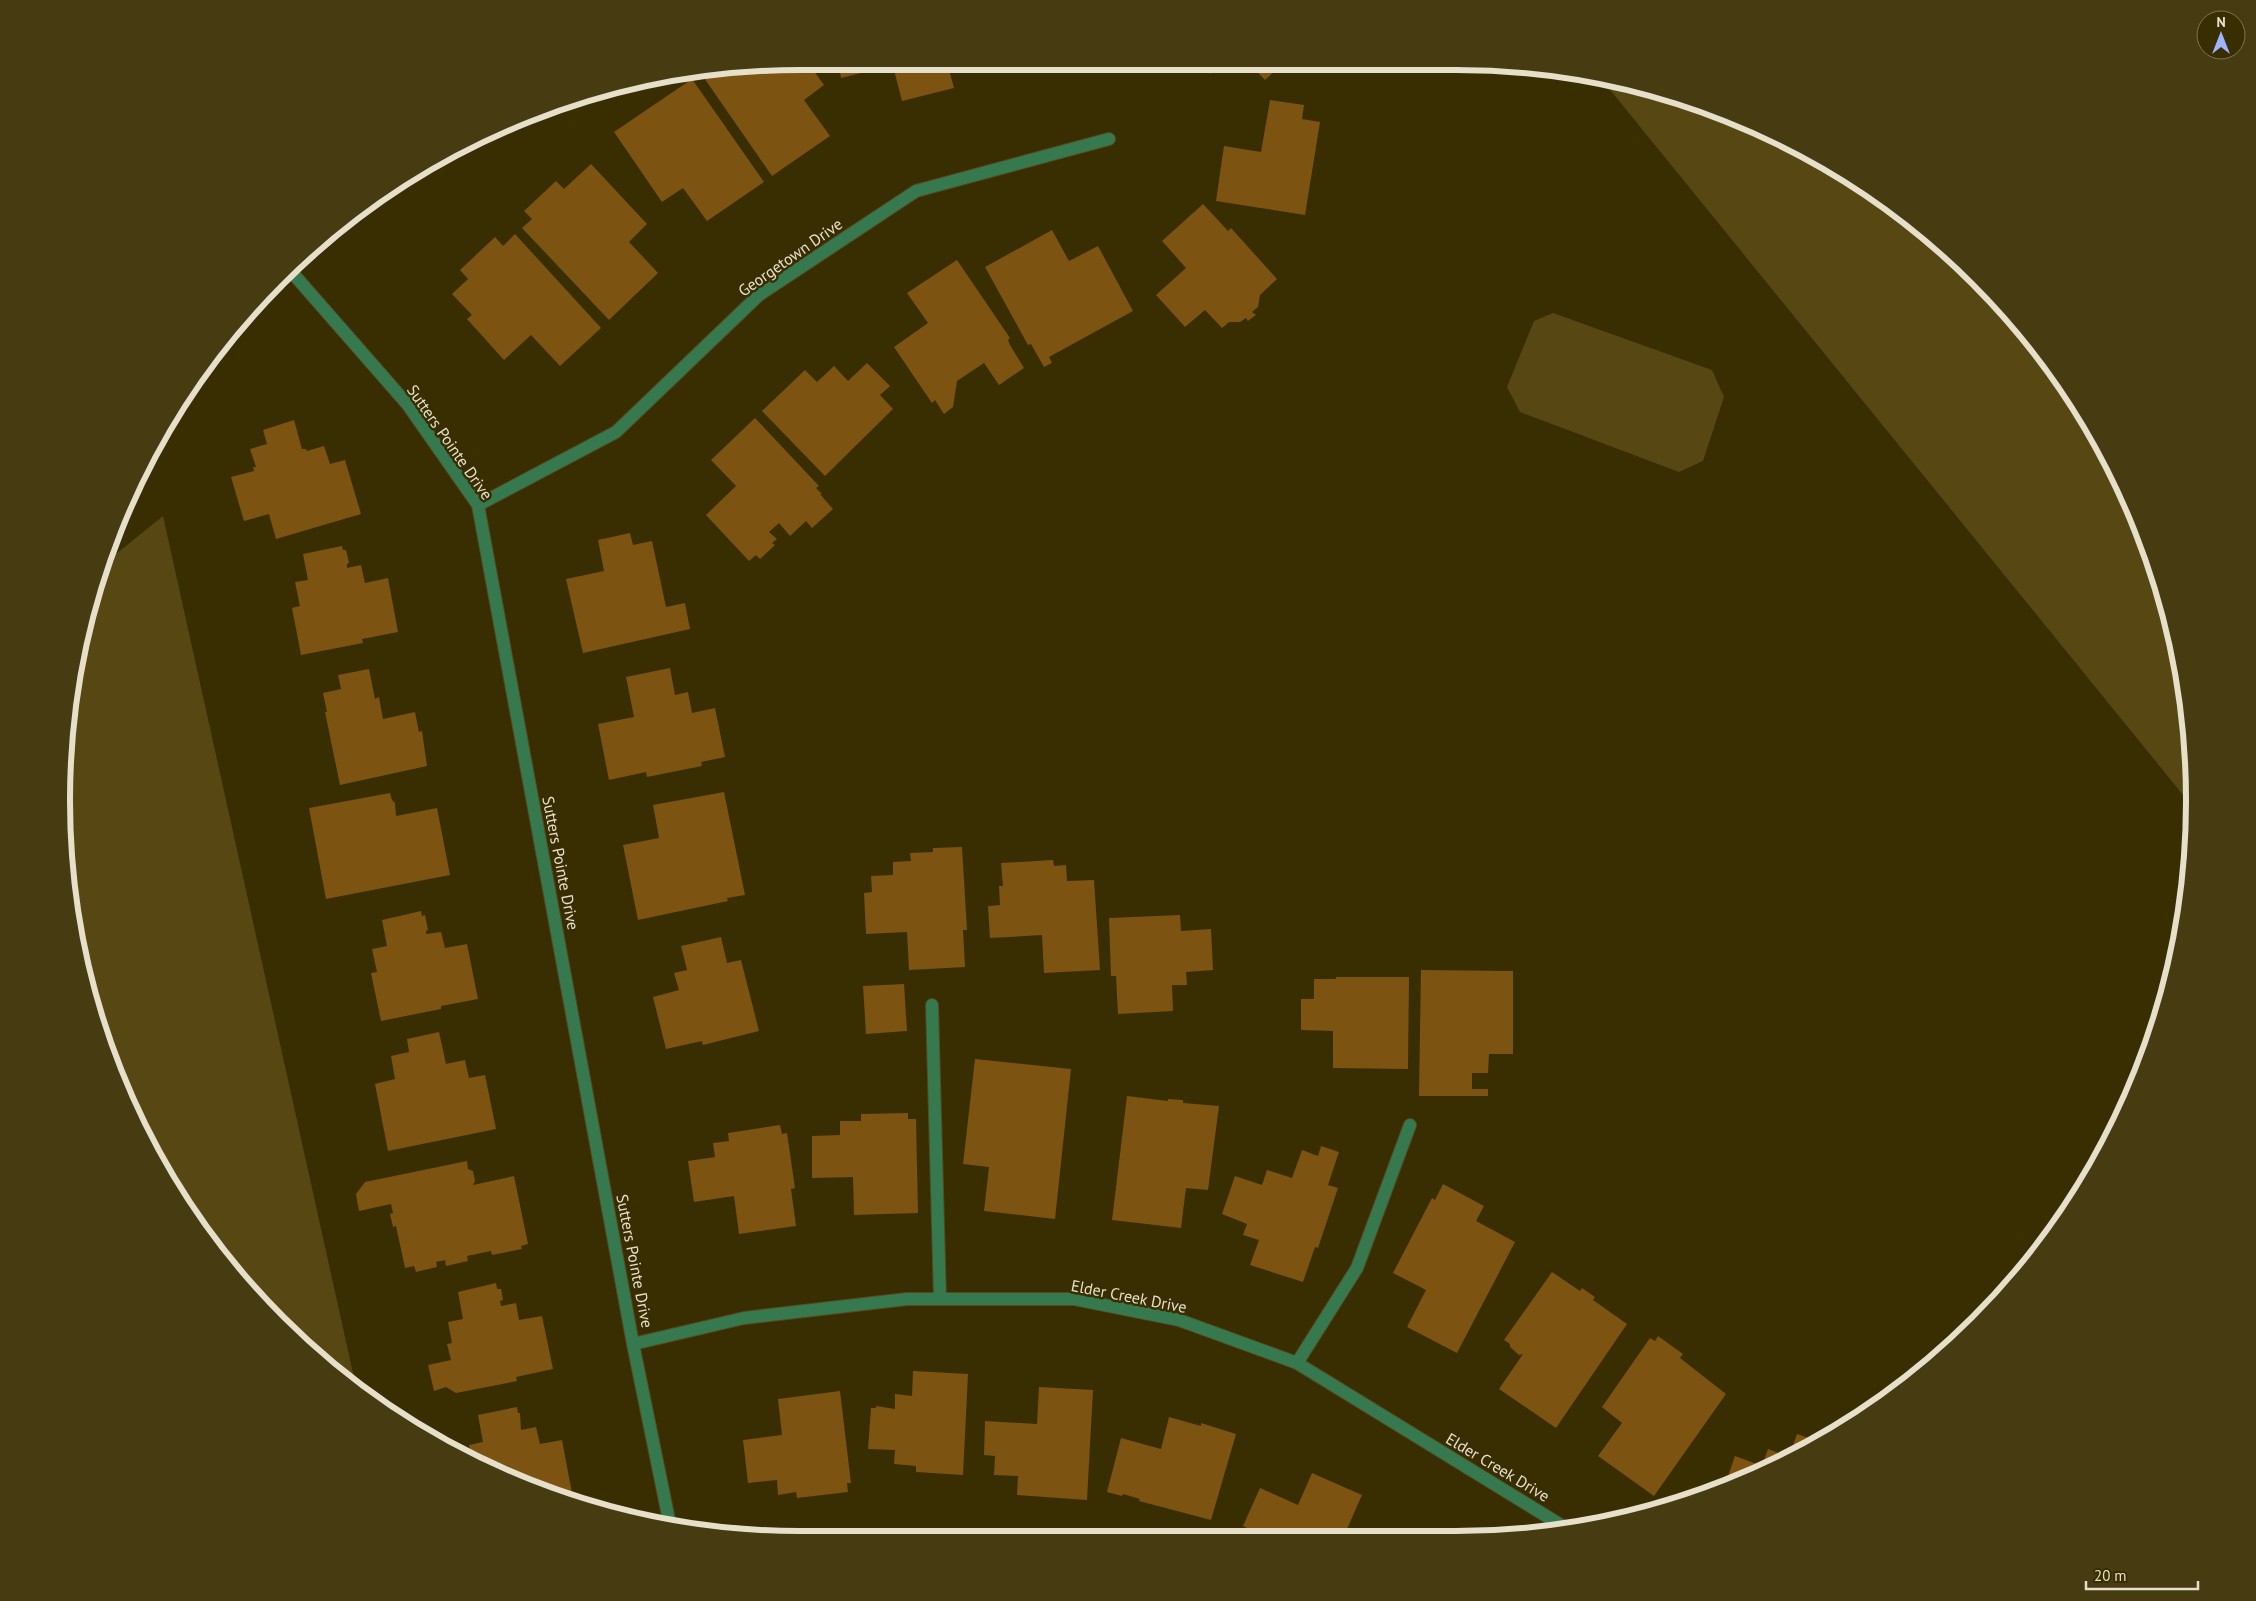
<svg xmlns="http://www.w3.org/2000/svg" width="2256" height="1601" font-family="'PT Sans',sans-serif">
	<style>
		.green { fill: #574813 }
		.building { fill: #7d5311 }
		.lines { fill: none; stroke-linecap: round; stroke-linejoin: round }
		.minor-casing { stroke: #554922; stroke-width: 14 }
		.major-casing { stroke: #554922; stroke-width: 14 }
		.minor { stroke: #36794e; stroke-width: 12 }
		.major { stroke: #04c368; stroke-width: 12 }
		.labels { text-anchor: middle; stroke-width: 5; stroke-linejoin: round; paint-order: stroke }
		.street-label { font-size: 16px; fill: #e6dfc9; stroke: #392d02 }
		.rim { fill: none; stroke: #e6dfc9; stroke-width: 6 }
	</style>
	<rect width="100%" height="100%" fill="#392d02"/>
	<g class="green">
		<polygon points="1598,75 1738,117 1825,160 1906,214 2011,313 2096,431 2155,563 2188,704 2192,806"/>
		<polygon points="1553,313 1712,370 1724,397 1703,461 1679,472 1520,412 1507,387 1534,321"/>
		<polygon points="163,516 357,1391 245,1288 186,1211 138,1128 101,1038 75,944 63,849 68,704 86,609 101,566"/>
	</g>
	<g class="building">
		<polygon points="1200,63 1222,63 1210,74"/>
		<polygon points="1249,63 1283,63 1265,80"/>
		<polygon points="963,65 1020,65 1020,66 963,72"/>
		<polygon points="839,66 885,66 885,67 841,78"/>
		<polygon points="893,66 948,66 954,88 902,101"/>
		<polygon points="811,67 824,85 804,100 830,136 772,176 700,72 707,68"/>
		<polygon points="692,79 764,182 707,221 683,188 662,202 614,132"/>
		<polygon points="1270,100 1304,105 1302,119 1320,122 1305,215 1216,201 1224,146 1261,152"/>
		<polygon points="591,164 647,224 629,242 658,273 609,320 522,228 532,219 524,211 556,181 564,189"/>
		<polygon points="1203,204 1228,231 1231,228 1277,279 1260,295 1258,307 1252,312 1256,315 1248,321 1246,318 1240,322 1229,322 1222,328 1205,310 1185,327 1156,295 1186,268 1162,241"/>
		<polygon points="1052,230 1069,261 1098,246 1133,311 1049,357 1052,363 1044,367 1031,344 1028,345 985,267"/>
		<polygon points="515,234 601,328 560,366 531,335 504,360 467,319 472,315 452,294 468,279 460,270 495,237 503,246"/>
		<polygon points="957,260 1010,338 1008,340 1010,345 1024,368 999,385 984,363 957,381 953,407 944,414 935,400 932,403 894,347 928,323 907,293"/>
		<polygon points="867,363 890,386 880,395 893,409 825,476 762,411 805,370 817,382 834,366 848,381"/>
		<polygon points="755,418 819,486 816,488 822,494 820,494 833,509 812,528 806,521 790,536 779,523 769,532 777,539 772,543 775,545 760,559 756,555 749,561 706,515 736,486 711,460"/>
		<polygon points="294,420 302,449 306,449 307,451 324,446 330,464 345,460 361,514 276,539 269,514 244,521 231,477 254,471 253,467 256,467 250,449 267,444 263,430"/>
		<polygon points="630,533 633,545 652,541 666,607 685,603 690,629 583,653 566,579 604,571 598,540"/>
		<polygon points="342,546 343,550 346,550 349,563 347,564 347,568 361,565 365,583 388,578 398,632 362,639 363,643 301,655 292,608 300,606 295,582 308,580 303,554"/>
		<polygon points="670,668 675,695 688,692 692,713 715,708 725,757 701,762 702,766 647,777 646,772 609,780 598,724 634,717 626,677"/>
		<polygon points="369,669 375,699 379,697 383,719 415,712 419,732 422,731 427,766 340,785 325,712 327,712 323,693 341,689 338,675"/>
		<polygon points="724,792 745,895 727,898 728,901 638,920 623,845 659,838 653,805"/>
		<polygon points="390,793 392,800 395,803 396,816 437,808 450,875 326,899 309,808"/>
		<polygon points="962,847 967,930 963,930 965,967 909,970 907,932 866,934 864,893 872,892 871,876 893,875 893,862 911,861 910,853 933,852 933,848"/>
		<polygon points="1053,860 1054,866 1066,865 1067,881 1094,880 1100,970 1044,973 1042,935 990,938 988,906 1000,905 999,886 1003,886 1001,863"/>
		<polygon points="421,911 422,916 425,915 428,930 426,931 426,934 441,932 445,948 467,944 478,999 441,1006 441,1009 381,1021 371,973 377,972 372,949 387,946 382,920"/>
		<polygon points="1180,915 1181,931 1211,929 1213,970 1186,972 1187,985 1172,985 1173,1011 1118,1014 1116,976 1111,976 1109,918"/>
		<polygon points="721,937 727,963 741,960 759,1031 703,1045 702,1041 666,1049 653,997 679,990 674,973 687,970 681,946"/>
		<polygon points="1421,970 1513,971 1513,1054 1489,1054 1488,1073 1472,1073 1472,1089 1488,1089 1488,1096 1419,1096"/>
		<polygon points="1336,977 1409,977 1408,1069 1333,1068 1333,1031 1301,1030 1301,999 1314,999 1314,979 1336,979"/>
		<polygon points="904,984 907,1031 866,1034 863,986"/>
		<polygon points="439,1032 446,1064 465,1060 469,1078 485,1075 496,1129 388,1151 375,1084 395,1079 391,1056 409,1052 407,1039"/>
		<polygon points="975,1059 1071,1069 1055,1219 984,1211 989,1167 963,1164"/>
		<polygon points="1127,1096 1168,1101 1168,1099 1183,1100 1183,1103 1219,1106 1208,1190 1186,1188 1181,1228 1112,1220"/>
		<polygon points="908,1113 908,1119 916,1119 918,1213 854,1215 853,1177 812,1178 812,1136 840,1135 840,1121 861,1121 861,1114"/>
		<polygon points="780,1125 782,1134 787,1133 795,1188 791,1189 796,1226 739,1234 734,1196 694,1202 688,1161 715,1157 713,1143 729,1141 728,1133"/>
		<polygon points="1321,1146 1339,1152 1328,1185 1338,1188 1318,1248 1315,1247 1303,1282 1250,1265 1259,1240 1243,1235 1247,1224 1222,1214 1235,1176 1262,1185 1267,1170 1292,1178 1302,1150 1318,1156"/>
		<polygon points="467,1161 468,1169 473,1171 475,1181 473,1185 514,1176 528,1244 521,1246 522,1249 492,1255 491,1251 467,1256 468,1261 446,1266 445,1260 436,1262 437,1267 416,1272 414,1266 405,1268 396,1226 393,1227 390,1214 393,1213 391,1204 359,1211 356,1194 365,1182"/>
		<polygon points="1443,1184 1484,1206 1476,1221 1515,1242 1457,1353 1407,1327 1426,1290 1393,1273 1432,1198 1435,1200"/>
		<polygon points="1552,1272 1580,1291 1582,1288 1595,1297 1593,1300 1627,1324 1556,1428 1499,1389 1523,1354 1519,1355 1510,1347 1510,1344 1504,1340"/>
		<polygon points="496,1283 497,1289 501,1289 503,1300 500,1301 501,1306 516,1303 519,1320 542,1316 553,1369 516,1377 517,1381 456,1393 446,1387 434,1391 428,1365 451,1360 447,1344 452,1343 448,1322 463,1319 458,1292"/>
		<polygon points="1658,1336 1683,1354 1680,1358 1726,1394 1654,1496 1598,1456 1622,1423 1602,1407 1650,1338 1655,1341"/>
		<polygon points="913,1371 968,1374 963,1475 916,1472 916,1466 894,1464 895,1450 868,1449 871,1408 876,1408 876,1406 895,1409 895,1394 912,1396"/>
		<polygon points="1039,1387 1093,1390 1087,1500 1017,1495 1018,1476 994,1475 995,1456 984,1455 985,1421 1037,1424"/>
		<polygon points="840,1391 851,1483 847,1483 848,1492 797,1498 796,1492 778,1495 777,1480 748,1483 743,1440 782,1435 778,1399"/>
		<polygon points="517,1407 518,1413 520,1413 521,1430 536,1427 540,1444 562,1440 572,1493 559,1496 472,1463 469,1445 483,1442 478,1415"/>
		<polygon points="1169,1417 1201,1426 1201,1423 1236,1434 1211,1520 1139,1501 1140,1499 1123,1494 1122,1496 1107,1492 1121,1438 1161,1449"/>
		<polygon points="1797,1434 1820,1442 1782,1464 1724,1488 1735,1456 1762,1466 1768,1449 1789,1457"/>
		<polygon points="1312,1473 1362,1495 1347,1529 1351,1531 1349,1535 1261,1535 1243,1526 1260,1488 1298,1505"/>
	</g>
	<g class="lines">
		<defs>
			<g id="minor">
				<polyline points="289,269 408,405 478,505 633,1344 670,1525"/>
				<polyline points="478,505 616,432 759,295 916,191 1109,139"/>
				<polyline points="932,1005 940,1299"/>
				<polyline points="633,1344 744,1318 907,1299 1074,1299 1179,1320 1297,1363 1569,1530"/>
				<polyline points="1297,1363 1357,1268 1410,1125"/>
			</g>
			<polyline id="major" points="229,334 283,274"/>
		</defs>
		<use href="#minor" class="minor-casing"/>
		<use href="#major" class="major-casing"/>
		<use href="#minor" class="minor"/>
		<use href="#major" class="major"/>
	</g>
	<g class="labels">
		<g class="street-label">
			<text transform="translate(790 257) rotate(-35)" y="6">Georgetown Drive</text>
			<text transform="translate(450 442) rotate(55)" y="6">Sutters Pointe Drive</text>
			<text transform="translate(561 863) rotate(79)" y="6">Sutters Pointe Drive</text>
			<text transform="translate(635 1261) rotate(79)" y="6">Sutters Pointe Drive</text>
			<text transform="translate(1129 1296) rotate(11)" y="6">Elder Creek Drive</text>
			<text transform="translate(1498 1467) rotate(31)" y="6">Elder Creek Drive</text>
		</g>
	</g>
	<path d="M0 0H2256V1601H0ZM800 70H1456A730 730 0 0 1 2186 800V801A730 730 0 0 1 1456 1531H800A730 730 0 0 1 70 801V800A730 730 0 0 1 800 70Z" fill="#473b12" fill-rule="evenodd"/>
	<path class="rim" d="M800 70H1456A730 730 0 0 1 2186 800V801A730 730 0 0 1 1456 1531H800A730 730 0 0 1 70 801V800A730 730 0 0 1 800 70Z"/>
	<g transform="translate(2221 35)"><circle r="24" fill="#392d02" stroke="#7e7452"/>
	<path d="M0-4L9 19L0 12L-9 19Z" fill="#a0b3fd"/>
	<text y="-8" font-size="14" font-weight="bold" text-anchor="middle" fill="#e6dfc9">N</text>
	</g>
	<path d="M2086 1581v8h112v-8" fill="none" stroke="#e6dfc9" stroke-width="2.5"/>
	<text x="2094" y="1581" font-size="15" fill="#e6dfc9" stroke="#392d02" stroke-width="4" paint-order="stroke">20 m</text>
</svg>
